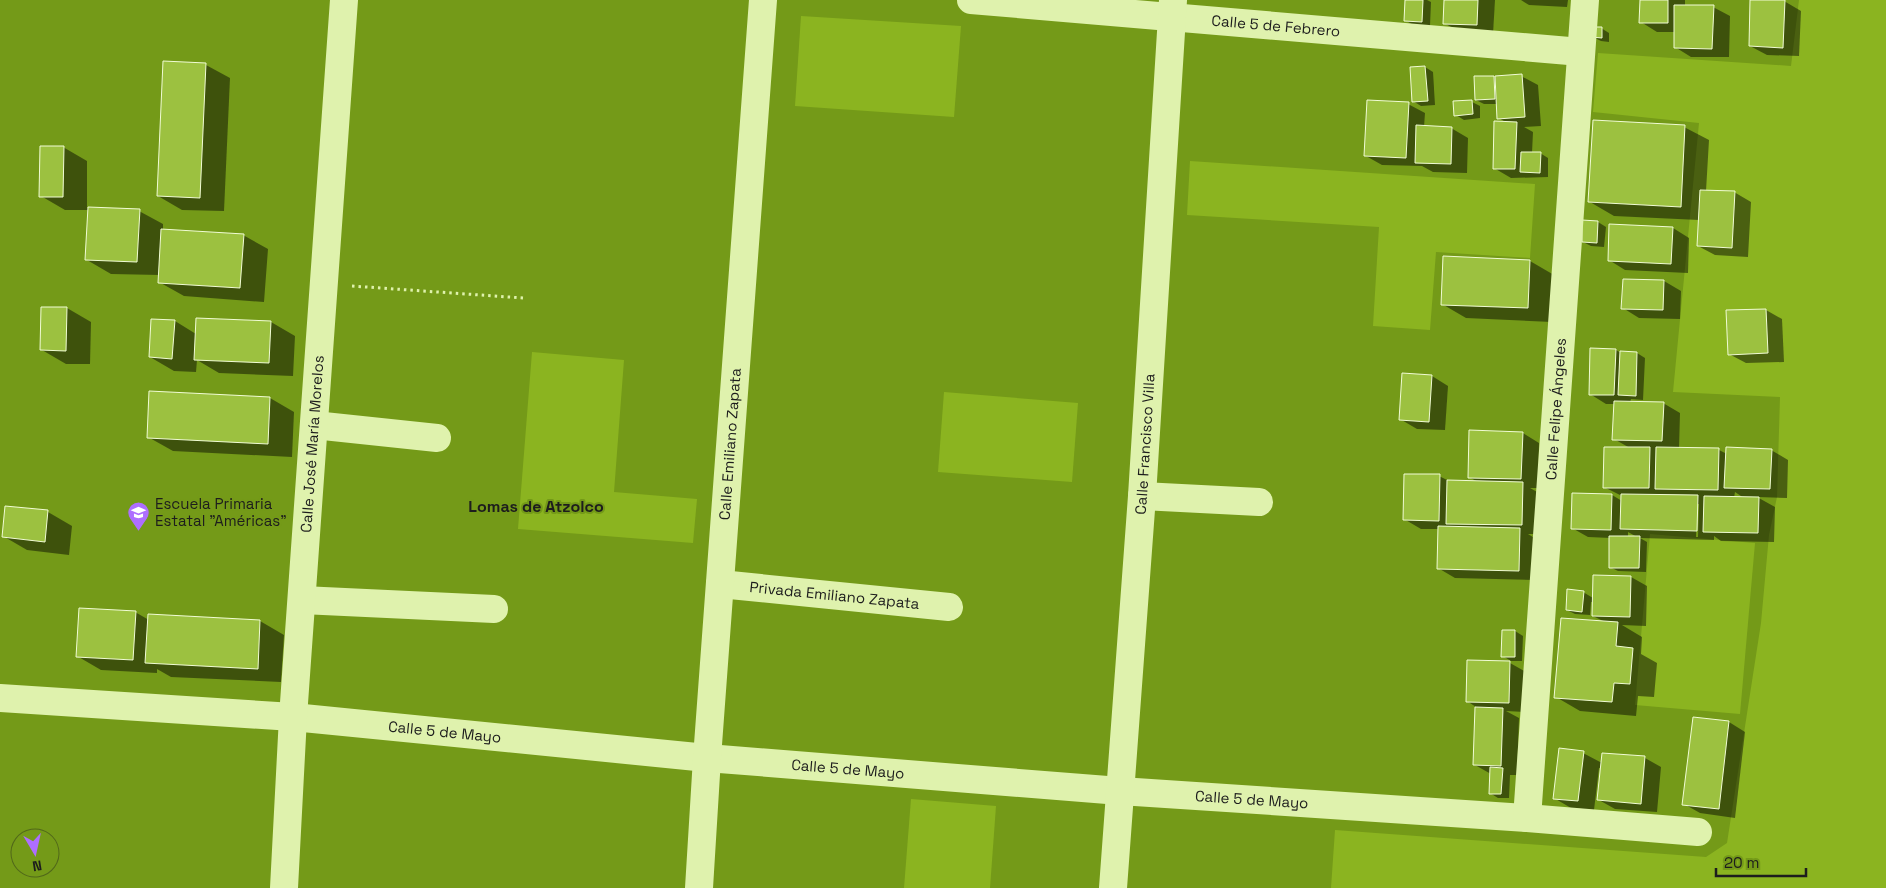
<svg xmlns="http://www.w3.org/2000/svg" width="1886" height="888" font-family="'Space Grotesk',sans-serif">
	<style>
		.green { fill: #8bb420 }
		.shadow { fill: #0007; fill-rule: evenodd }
		.building { fill: #9cc140; stroke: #f1fcd5 }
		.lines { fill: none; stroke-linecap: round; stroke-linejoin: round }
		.path { stroke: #dff2ad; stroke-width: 3; stroke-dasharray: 2.5 4; stroke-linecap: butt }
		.minor { stroke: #dff2ad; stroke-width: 28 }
		.labels { text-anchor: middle; stroke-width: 4; stroke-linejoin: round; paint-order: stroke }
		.street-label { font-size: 15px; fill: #1d1d1d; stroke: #749a18 }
		.poi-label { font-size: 15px; fill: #1d1d1d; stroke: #749a18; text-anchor: start }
		.neighbourhood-label { font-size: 16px; font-weight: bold; fill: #1d1d1d; stroke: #749a18 }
	</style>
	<rect width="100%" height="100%" fill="#749a18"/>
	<g class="green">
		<polygon points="1799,0 1886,0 1886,888 1331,888 1335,830 1706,857 1727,843 1761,623 1769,535 1777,497 1780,397 1673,392 1699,123 1593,112 1598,53 1791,66"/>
		<polygon points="801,16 961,26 954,117 795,106"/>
		<polygon points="1190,161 1535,184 1530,258 1436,252 1430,330 1373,326 1379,227 1187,215"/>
		<polygon points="532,352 624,360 614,492 697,499 693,543 518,529"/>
		<polygon points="944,392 1078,403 1072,482 938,472"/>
		<polygon points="1650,534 1755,543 1740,714 1635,705"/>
		<polygon points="911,799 996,806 990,888 904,888"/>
	</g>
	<g class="shadow">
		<polygon points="1406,0 1427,0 1431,2 1430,26 1413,25 1405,20"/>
		<polygon points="1445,0 1495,0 1493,34 1460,32 1444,23"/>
		<polygon points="1521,0 1568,0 1567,7 1529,5"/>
		<polygon points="1641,0 1685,0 1685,6 1713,7 1730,16 1729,57 1691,57 1675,47 1675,32 1657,32 1641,22"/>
		<polygon points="1751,0 1784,1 1801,11 1799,56 1767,55 1750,46"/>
		<polygon points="1601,28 1609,33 1609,42 1601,41 1593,37"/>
		<polygon points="206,65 230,78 224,211 182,210 158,196"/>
		<polygon points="1425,67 1433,72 1435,105 1421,106 1413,101"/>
		<polygon points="1521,76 1538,85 1541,126 1524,127 1533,132 1532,153 1540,153 1548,158 1548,177 1511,178 1494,168 1507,123 1499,118 1498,104 1484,104 1476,100 1494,77 1496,78"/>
		<polygon points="1472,102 1480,106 1480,118 1464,120 1456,115"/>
		<polygon points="1408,104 1425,113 1424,127 1451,128 1468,138 1467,173 1433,172 1422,166 1382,165 1366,156"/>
		<polygon points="1684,127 1709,140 1706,191 1734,192 1751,202 1748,257 1715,255 1698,246 1699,220 1614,216 1590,202"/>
		<polygon points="63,147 87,161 87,208 139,211 163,224 163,230 243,235 268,249 264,302 184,296 159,282 160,275 111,274 87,260 89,210 65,210 41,196"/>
		<polygon points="1598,222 1606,227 1604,247 1591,246 1583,242"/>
		<polygon points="1673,228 1689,238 1688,273 1625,270 1609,260"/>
		<polygon points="1530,261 1554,275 1552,322 1466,318 1442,304"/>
		<polygon points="1624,280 1664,281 1681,291 1680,319 1639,318 1623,308"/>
		<polygon points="42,308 67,308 91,322 90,364 66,364 42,350"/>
		<polygon points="1766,310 1782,319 1784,362 1746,363 1729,354"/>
		<polygon points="197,319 271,322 295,336 293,376 219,373 197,360 196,372 174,371 150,357 175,321 196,334"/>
		<path d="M1616,350l5,3h16l8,5 -2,42 -12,-1 -1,4h33l17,10 -1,36 40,1 8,4 44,-4 17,10 -1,38 -30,-1 18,10 -1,35 -53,-1 -7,-5v4l-74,-2 7,4 -1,30 -28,-1 -8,-4 1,-29 -23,-1 -16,-9 1,-34 39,1 10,6v-5l-18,-9 26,-39 -16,-9 1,-35h-9l-16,-10zM1735,492l9,6h-10zM1697,504h2l-1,33h-2zM1628,532l9,5h-9z"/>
		<polygon points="1432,376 1448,386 1445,430 1417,429 1400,419"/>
		<polygon points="150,392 270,398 294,412 292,457 173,451 148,437"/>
		<polygon points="1523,433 1539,443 1538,488 1530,488 1539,493 1538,534 1528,534 1536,539 1535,580 1455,578 1438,568 1439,529 1421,529 1404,519 1439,476 1449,481 1478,482 1469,477"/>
		<polygon points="48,512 72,526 69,555 27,550 3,536"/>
		<polygon points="1631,577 1647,586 1646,626 1622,625 1642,637 1641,654 1657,663 1654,697 1638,696 1636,716 1580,711 1556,697 1605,622 1593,616 1593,602 1591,602 1590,615 1575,614 1567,610 1583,592 1593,598"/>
		<polygon points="135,612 149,620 260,621 284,635 281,682 171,677 157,669 157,673 101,670 77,656"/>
		<polygon points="1515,631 1523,636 1522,661 1511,661 1503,656"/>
		<polygon points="1510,663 1526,672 1525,712 1506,711 1519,718 1517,775 1510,775 1509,798 1498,798 1490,793 1491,774 1475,765 1476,707 1467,701"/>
		<polygon points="1694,718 1729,722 1745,732 1735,818 1700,813 1684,804"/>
		<polygon points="1583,753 1602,763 1645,758 1661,767 1657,812 1615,809 1599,800 1602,768 1599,768 1594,810 1571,808 1554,798"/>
	</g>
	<g class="building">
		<polygon points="1405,0 1423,0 1422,22 1404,21"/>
		<polygon points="1444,0 1478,0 1477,25 1443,24"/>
		<polygon points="1640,0 1668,0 1668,23 1639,23"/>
		<polygon points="1750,0 1785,0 1783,48 1749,46"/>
		<polygon points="1674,5 1714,5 1712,49 1674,48"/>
		<polygon points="1592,27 1602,27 1602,38 1591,37"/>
		<polygon points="163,61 206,63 200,198 157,196"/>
		<polygon points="1425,66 1428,101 1412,102 1410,67"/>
		<polygon points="1522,74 1525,117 1497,119 1495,76"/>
		<polygon points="1474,76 1494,76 1495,99 1475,100"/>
		<polygon points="1367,100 1409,102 1406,158 1364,156"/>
		<polygon points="1472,100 1473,114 1454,116 1453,101"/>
		<polygon points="1593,120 1685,125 1681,207 1588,202"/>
		<polygon points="1494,121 1517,122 1515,169 1493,169"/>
		<polygon points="1416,125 1452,127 1451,164 1415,163"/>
		<polygon points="40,146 64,146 63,197 39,197"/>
		<polygon points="1521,152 1541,152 1540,173 1520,172"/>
		<polygon points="1700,190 1735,191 1732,248 1697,246"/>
		<polygon points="88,207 140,209 137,262 85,260"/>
		<polygon points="1582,220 1598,221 1597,243 1582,242"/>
		<polygon points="1609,224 1673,227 1671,264 1608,261"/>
		<polygon points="161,229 244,234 240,288 158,283"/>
		<polygon points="1443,256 1530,260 1528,308 1441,305"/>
		<polygon points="1623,279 1664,280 1663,310 1621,309"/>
		<polygon points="41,307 67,307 66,351 40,350"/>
		<polygon points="1766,309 1768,353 1728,355 1726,310"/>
		<polygon points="196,318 271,321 269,363 194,360"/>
		<polygon points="151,319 175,320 172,359 149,357"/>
		<polygon points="1590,348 1616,349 1614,395 1589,395"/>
		<polygon points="1620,351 1637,352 1636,396 1618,395"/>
		<polygon points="1402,373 1432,375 1429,422 1399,420"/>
		<polygon points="149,391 270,397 268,444 147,438"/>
		<polygon points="1614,401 1664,402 1662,441 1612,440"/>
		<polygon points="1469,430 1523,432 1521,479 1468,478"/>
		<polygon points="1604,447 1650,447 1649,488 1603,488"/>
		<polygon points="1656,447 1719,448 1718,490 1655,489"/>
		<polygon points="1726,447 1772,449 1770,489 1724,488"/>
		<polygon points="1404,474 1440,474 1439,521 1403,520"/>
		<polygon points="1447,480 1523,482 1522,525 1446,524"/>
		<polygon points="1572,493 1612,494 1611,530 1571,529"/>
		<polygon points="1621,494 1698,495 1697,531 1620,529"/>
		<polygon points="1704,496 1759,497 1758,533 1703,532"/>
		<polygon points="5,506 48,510 45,542 2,537"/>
		<polygon points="1438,526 1520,528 1519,571 1437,569"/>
		<polygon points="1609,536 1640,536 1639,568 1609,568"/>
		<polygon points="1593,575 1631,576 1630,617 1592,616"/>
		<polygon points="1567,589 1584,591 1582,612 1566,610"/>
		<polygon points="79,608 136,611 133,660 76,657"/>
		<polygon points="148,614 260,620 258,669 145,663"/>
		<polygon points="1561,618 1618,622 1616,646 1633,648 1630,684 1614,683 1612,702 1554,698"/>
		<polygon points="1502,630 1515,630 1515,657 1501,657"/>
		<polygon points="1467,660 1510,661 1509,703 1466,702"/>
		<polygon points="1475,707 1503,708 1501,766 1473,765"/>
		<polygon points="1693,717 1729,721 1719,809 1682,805"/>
		<polygon points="1559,748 1584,751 1578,801 1553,799"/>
		<polygon points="1602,753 1645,756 1641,804 1597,800"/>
		<polygon points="1490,767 1503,768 1501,794 1489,794"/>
	</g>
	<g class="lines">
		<polyline class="path" points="352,286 523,298"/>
		<g class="minor">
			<path id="s1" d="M971,0l610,52"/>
			<polyline points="314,425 437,438"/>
			<polyline points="1142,496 1259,502"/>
			<path id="s2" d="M720,584l229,23"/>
			<polyline points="302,600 494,609"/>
			<path id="s3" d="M0,698l293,19 414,41 413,33 407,27 171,14"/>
			<path id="s4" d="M1527,818l58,-818"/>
			<path id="s5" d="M284,888l9,-171 51,-717"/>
			<path id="s6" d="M699,888l8,-130 56,-758"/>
			<path id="s7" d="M1113,888l29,-392 31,-496"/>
		</g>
	</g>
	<defs>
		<symbol id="school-pin" viewBox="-11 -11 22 30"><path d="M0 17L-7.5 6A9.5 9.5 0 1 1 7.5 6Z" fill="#ae6eff" stroke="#749a18"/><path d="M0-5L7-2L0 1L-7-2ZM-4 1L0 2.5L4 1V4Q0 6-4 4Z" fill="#fff"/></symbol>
	</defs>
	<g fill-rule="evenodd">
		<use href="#school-pin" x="126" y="500" width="25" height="34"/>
	</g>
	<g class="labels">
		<g class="street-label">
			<text dy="5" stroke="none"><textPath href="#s1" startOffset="306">Calle 5 de Febrero</textPath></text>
			<text dy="5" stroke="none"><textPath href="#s4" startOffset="410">Calle Felipe Ángeles</textPath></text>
			<text dy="5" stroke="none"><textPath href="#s5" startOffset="445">Calle José María Morelos</textPath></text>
			<text dy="5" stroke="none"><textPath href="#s6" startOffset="445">Calle Emiliano Zapata</textPath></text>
			<text dy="5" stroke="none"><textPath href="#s7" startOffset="445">Calle Francisco Villa</textPath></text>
			<text dy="5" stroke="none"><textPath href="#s2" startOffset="115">Privada Emiliano Zapata</textPath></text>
			<text dy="5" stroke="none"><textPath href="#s3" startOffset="446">Calle 5 de Mayo</textPath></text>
			<text dy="5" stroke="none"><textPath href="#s3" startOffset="851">Calle 5 de Mayo</textPath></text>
			<text dy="5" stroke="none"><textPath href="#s3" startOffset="1256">Calle 5 de Mayo</textPath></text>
		</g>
		<g class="poi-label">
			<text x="155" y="509">Escuela Primaria<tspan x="155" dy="17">Estatal "Américas"</tspan></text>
		</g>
		<g class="neighbourhood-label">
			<text x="536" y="512">Lomas de Atzolco</text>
		</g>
	</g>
	<g transform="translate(35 853) rotate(171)"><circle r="24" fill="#749a18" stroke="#51681a"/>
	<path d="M0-4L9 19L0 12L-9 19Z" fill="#ae6eff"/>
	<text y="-8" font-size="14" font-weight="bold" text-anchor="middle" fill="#1d1d1d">N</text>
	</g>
	<path d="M1716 868v8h90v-8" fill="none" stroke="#1d1d1d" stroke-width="2.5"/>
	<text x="1724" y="868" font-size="15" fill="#1d1d1d" stroke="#749a18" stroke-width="4" paint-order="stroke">20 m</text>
</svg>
